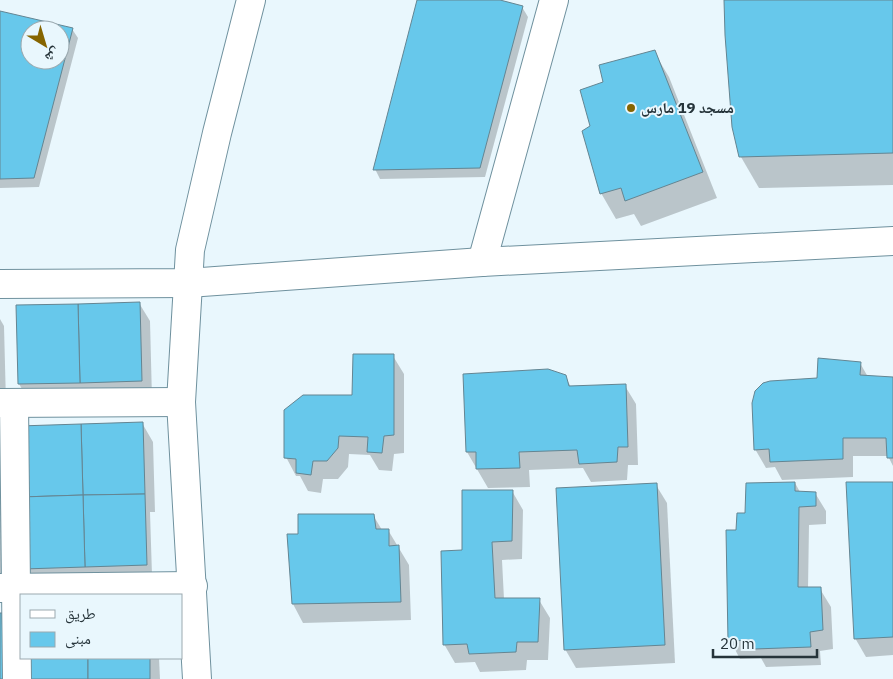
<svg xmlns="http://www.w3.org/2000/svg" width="893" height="679" font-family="'IBM Plex Sans','Noto Naskh Arabic',sans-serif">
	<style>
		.shadow { fill: #0003; fill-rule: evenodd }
		.building { fill: #67c8eb; stroke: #648592; fill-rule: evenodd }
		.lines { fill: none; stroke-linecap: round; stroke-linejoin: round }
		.street-casing { stroke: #6f919e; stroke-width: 30 }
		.street { stroke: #fff; stroke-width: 28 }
		.poi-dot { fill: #866500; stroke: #e9f7fd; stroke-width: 2 }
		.labels { text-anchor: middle; stroke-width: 4; stroke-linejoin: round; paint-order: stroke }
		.poi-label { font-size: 15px; font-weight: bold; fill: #26343a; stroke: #e9f7fd; text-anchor: start }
	</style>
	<rect width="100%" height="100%" fill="#e9f7fd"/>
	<g class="shadow">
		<polygon points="418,0 495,0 522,7 528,17 485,177 380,179 375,169"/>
		<polygon points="725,0 893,0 893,185 759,188 741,157"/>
		<path d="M0,12l72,17 6,9 -39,149 -39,1zM30,30h30v30h-30z"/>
		<polygon points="654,52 669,77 717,198 641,226 634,214 616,219 601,193 591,126"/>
		<polygon points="139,303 150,321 152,399 30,402 19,384"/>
		<polygon points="0,319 4,326 6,403 0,403"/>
		<polygon points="393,356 404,374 404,453 394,454 392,471 379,470 370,455 349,454 348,467 338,479 323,479 321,493 308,491 300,476 296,476 286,457 353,396"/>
		<polygon points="860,363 868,377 893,378 893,466 888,456 853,456 853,477 782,480 775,467 766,468 755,449 818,379"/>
		<polygon points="565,376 571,387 625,386 636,404 638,465 628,465 627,480 591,482 583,468 529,470 530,487 488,488 467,452"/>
		<polygon points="142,423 153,442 155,512 150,512 152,575 30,578 20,427"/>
		<polygon points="0,435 7,446 11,588 0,588"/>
		<polygon points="795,483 800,492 815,493 826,511 826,524 809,525 808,589 820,589 831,607 833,649 820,651 821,665 766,667 761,658 740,659 730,640 738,532 746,514"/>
		<polygon points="893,483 893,655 866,657 855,638"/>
		<polygon points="656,485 667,503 675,663 576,668 565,649"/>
		<polygon points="512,491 523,510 522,559 502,560 504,599 539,600 550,618 548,660 527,660 526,670 480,672 475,662 455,663 444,644 463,552"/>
		<polygon points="373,515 382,530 388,530 409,565 411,620 303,623 293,604 289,536 299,535"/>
		<polygon points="27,658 159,658 160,679 27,679"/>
	</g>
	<g class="building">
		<polygon points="417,0 500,0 523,6 480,168 373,170"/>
		<polygon points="724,0 893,0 893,153 739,157 732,127 725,35"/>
		<path d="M0,11l73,17 -39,150 -34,1zM30,30h30v30h-30z"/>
		<polygon points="655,50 703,172 625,201 621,188 600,194 582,131 590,126 580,90 603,82 599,65"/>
		<polygon points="140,302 142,381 80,383 78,304"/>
		<polygon points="78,304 80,383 18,384 16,305"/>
		<polygon points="353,354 394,354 394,435 384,436 382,453 367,452 368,437 339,436 338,448 327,461 313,461 311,475 296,473 296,459 284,458 284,410 303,395 352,395"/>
		<polygon points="818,358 861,362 860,375 893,377 893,458 887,458 886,438 843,438 843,459 770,462 769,449 754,450 752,403 755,391 763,383 770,381 817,378"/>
		<polygon points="548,369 566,375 569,386 626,384 628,447 618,447 617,462 579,464 577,450 519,452 520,468 476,469 476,452 466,452 463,374"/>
		<polygon points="143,422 145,494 83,495 81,424"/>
		<polygon points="81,424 83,495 21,497 19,426"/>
		<polygon points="795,482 795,491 816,492 816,506 799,507 798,587 821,587 823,630 810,632 811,647 754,649 753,640 728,641 726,530 736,530 737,513 745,513 746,483"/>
		<polygon points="846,482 893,482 893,637 854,639"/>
		<polygon points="657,483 665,645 564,650 556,488"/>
		<polygon points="462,490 513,490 512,541 492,542 495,598 540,598 538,642 517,642 516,652 469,654 467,644 443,645 441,551 462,550"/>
		<polygon points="145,494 147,565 85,567 83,495"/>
		<polygon points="83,495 85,567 23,569 21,497"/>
		<polygon points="298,514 374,514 376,529 389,529 389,546 399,545 401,602 292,604 287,534 298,534"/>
		<polygon points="0,613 2,613 4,679 0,679"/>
		<rect x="26" y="658" width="62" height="21"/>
		<rect x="88" y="658" width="62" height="21"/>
	</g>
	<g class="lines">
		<defs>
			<g id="street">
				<polyline points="482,262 554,0"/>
				<polyline points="0,284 188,283 482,262 893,241"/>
				<polyline points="0,403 181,402"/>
				<polyline points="14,403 17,679"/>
				<polyline points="0,588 193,586"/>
				<polyline points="197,679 181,402 190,250 217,133 251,0"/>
			</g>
		</defs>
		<use href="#street" class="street-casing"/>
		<use href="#street" class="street"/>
	</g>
	<circle class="poi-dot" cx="631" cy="108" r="5"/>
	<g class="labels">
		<g class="poi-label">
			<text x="641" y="113">مسجد 19 مارس</text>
		</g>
	</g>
	<rect x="20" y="594" width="162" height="65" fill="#e9f7fd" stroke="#9ba9af"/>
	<rect x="30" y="610" width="25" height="8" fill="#ffffff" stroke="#9ba9af"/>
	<text x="65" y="619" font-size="15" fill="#26343a">طريق</text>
	<rect x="30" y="632" width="25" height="15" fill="#67c8eb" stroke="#9ba9af"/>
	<text x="65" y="644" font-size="15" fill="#26343a">مبنى</text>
	<g transform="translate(45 45) rotate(142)"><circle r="24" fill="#e9f7fd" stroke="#9ba9af"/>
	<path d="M0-4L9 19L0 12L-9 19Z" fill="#866500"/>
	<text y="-8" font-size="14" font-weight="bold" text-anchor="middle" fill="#26343a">ش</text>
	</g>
	<path d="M713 649v8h104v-8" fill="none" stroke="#26343a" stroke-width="2.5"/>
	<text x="720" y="649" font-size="15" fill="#26343a" stroke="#e9f7fd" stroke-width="4" paint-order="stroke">20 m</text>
</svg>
